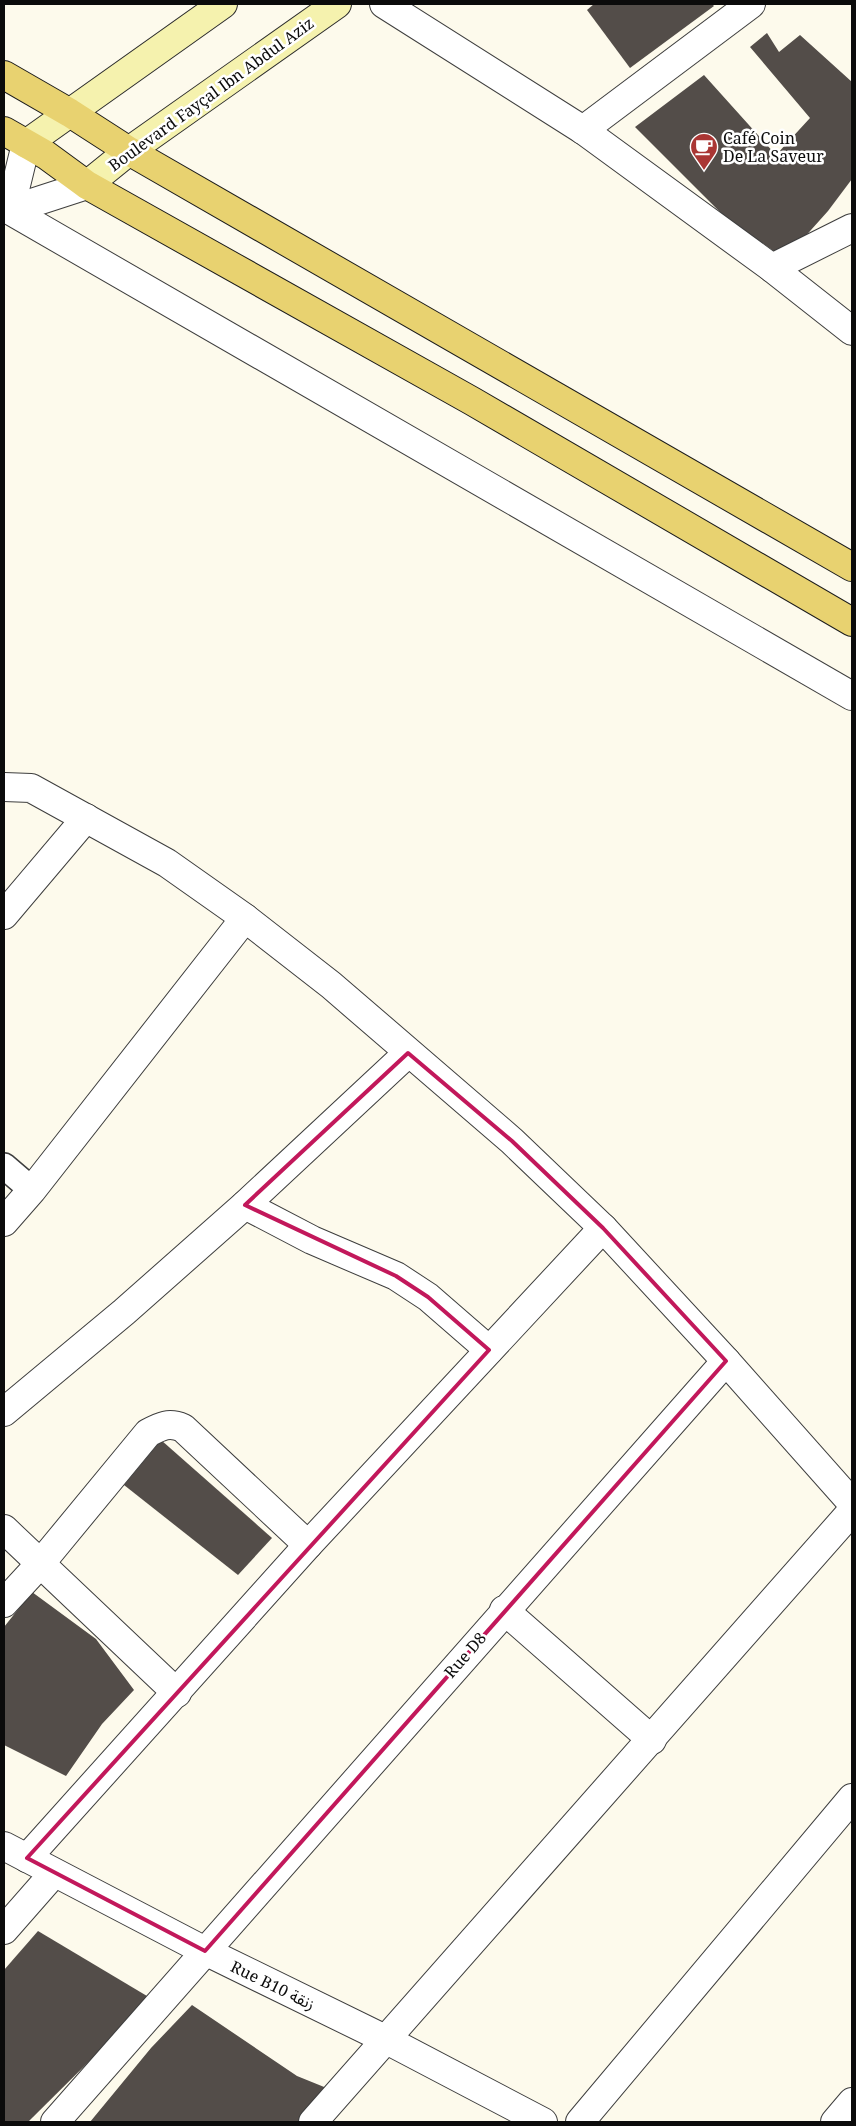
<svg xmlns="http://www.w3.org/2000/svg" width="856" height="2126" font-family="'Noto Serif','Noto Sans Arabic',serif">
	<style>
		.building { fill: #534d49 }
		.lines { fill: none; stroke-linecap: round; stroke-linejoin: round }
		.pedestrian-casing { stroke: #3e3e3e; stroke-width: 28 }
		.minor-casing { stroke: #3e3e3e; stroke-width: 30 }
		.secondary-casing { stroke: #2d2d2d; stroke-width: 30 }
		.primary-casing { stroke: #1c1c1c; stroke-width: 30 }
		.pedestrian { stroke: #fff; stroke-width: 25 }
		.minor { stroke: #fff; stroke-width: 28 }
		.secondary { stroke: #f5f2ae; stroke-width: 28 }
		.primary { stroke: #e8d270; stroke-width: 28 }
		.marked { fill: none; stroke: #c2185b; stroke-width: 4; stroke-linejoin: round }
		.labels { text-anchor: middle; stroke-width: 5; stroke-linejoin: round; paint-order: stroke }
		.street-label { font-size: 16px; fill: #0b0b0b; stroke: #fff }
		.poi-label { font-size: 16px; fill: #0b0b0b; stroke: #fff; text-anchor: start }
	</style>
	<rect width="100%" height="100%" fill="#fdfaec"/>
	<g class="building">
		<polygon points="594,4 712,4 714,6 630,68 587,10"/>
		<polygon points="767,33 779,52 800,35 852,82 852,179 828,211 785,259 724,216 635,127 704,75 776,155 810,118 750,47"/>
		<polygon points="161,1440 272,1538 238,1575 124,1485"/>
		<polygon points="32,1592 96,1639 134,1690 102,1724 66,1776 4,1745 4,1627"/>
		<polygon points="38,1931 152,1999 28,2122 4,2122 4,1970"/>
		<polygon points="192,2005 297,2076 334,2091 305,2122 90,2122 151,2048"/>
	</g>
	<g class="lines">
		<defs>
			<polyline id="pedestrian" points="4,1166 32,1190"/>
			<g id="minor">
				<polyline points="384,4 583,130 772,268 852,331"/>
				<polyline points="583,130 751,4"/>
				<polyline points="4,207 852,696"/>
				<polyline points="10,210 87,185"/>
				<polyline points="10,210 26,144"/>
				<polyline points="772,268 852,228"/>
				<polyline points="4,787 31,788 167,863 245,918 331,985 512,1141 603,1228 726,1361 852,1503"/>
				<polyline points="4,915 86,818"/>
				<polyline points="245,1205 312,1240 396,1276 428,1297 489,1350"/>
				<polyline points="4,1222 32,1190 245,918"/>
				<polyline points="4,1412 124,1312 245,1205 408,1053"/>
				<polyline points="4,1529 177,1693"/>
				<path d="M4,1603l36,-39 108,-131c13,-7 21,-11 35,-5l125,117"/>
				<polyline points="504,1610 652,1740"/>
				<polyline points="4,1846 205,1951 385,2039 543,2122"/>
				<polyline points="27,1858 308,1545 603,1228"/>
				<polyline points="4,1930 54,1873"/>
				<polyline points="55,2122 726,1361"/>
				<polyline points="313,2122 852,1511"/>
				<polyline points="580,2122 852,1798"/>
				<polyline points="835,2122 852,2102"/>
			</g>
			<g id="secondary">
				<polyline points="26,144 223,4"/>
				<polyline points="87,185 129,151 337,4"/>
			</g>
			<g id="primary">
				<polyline points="4,75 70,113 129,151 852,567"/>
				<polyline points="4,131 46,155 87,185 472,401 852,622"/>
			</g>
		</defs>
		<use href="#pedestrian" class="pedestrian-casing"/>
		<use href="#minor" class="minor-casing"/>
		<use href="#secondary" class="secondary-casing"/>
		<use href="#primary" class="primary-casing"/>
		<use href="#pedestrian" class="pedestrian"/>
		<use href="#minor" class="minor"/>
		<use href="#secondary" class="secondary"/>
		<use href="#primary" class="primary"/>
	</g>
	<path class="marked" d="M408,1053l104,88 91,87 123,133 -521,590 -178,-93 462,-508 -61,-53 -32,-21 -151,-71z"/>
	<defs>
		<symbol id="cafe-pin" viewBox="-11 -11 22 30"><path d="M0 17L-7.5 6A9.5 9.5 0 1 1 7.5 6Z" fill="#aa3634" stroke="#fff"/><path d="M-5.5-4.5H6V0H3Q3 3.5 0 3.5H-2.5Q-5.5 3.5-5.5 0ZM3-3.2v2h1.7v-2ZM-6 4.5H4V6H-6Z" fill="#fff"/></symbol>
	</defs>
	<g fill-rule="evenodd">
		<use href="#cafe-pin" x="688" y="131" width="32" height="43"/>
	</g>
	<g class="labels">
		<g class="street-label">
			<text transform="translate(211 94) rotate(-36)" y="6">Boulevard Fayçal Ibn Abdul Aziz</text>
			<text transform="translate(465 1655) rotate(-49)" y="6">Rue D8</text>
			<text transform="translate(273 1985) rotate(26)" y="6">Rue B10 زنقة</text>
		</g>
		<g class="poi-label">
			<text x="723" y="144">Café Coin<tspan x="723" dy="18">De La Saveur</tspan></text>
		</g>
	</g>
	<rect width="856" height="2126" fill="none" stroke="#0b0b0b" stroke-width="10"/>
</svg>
